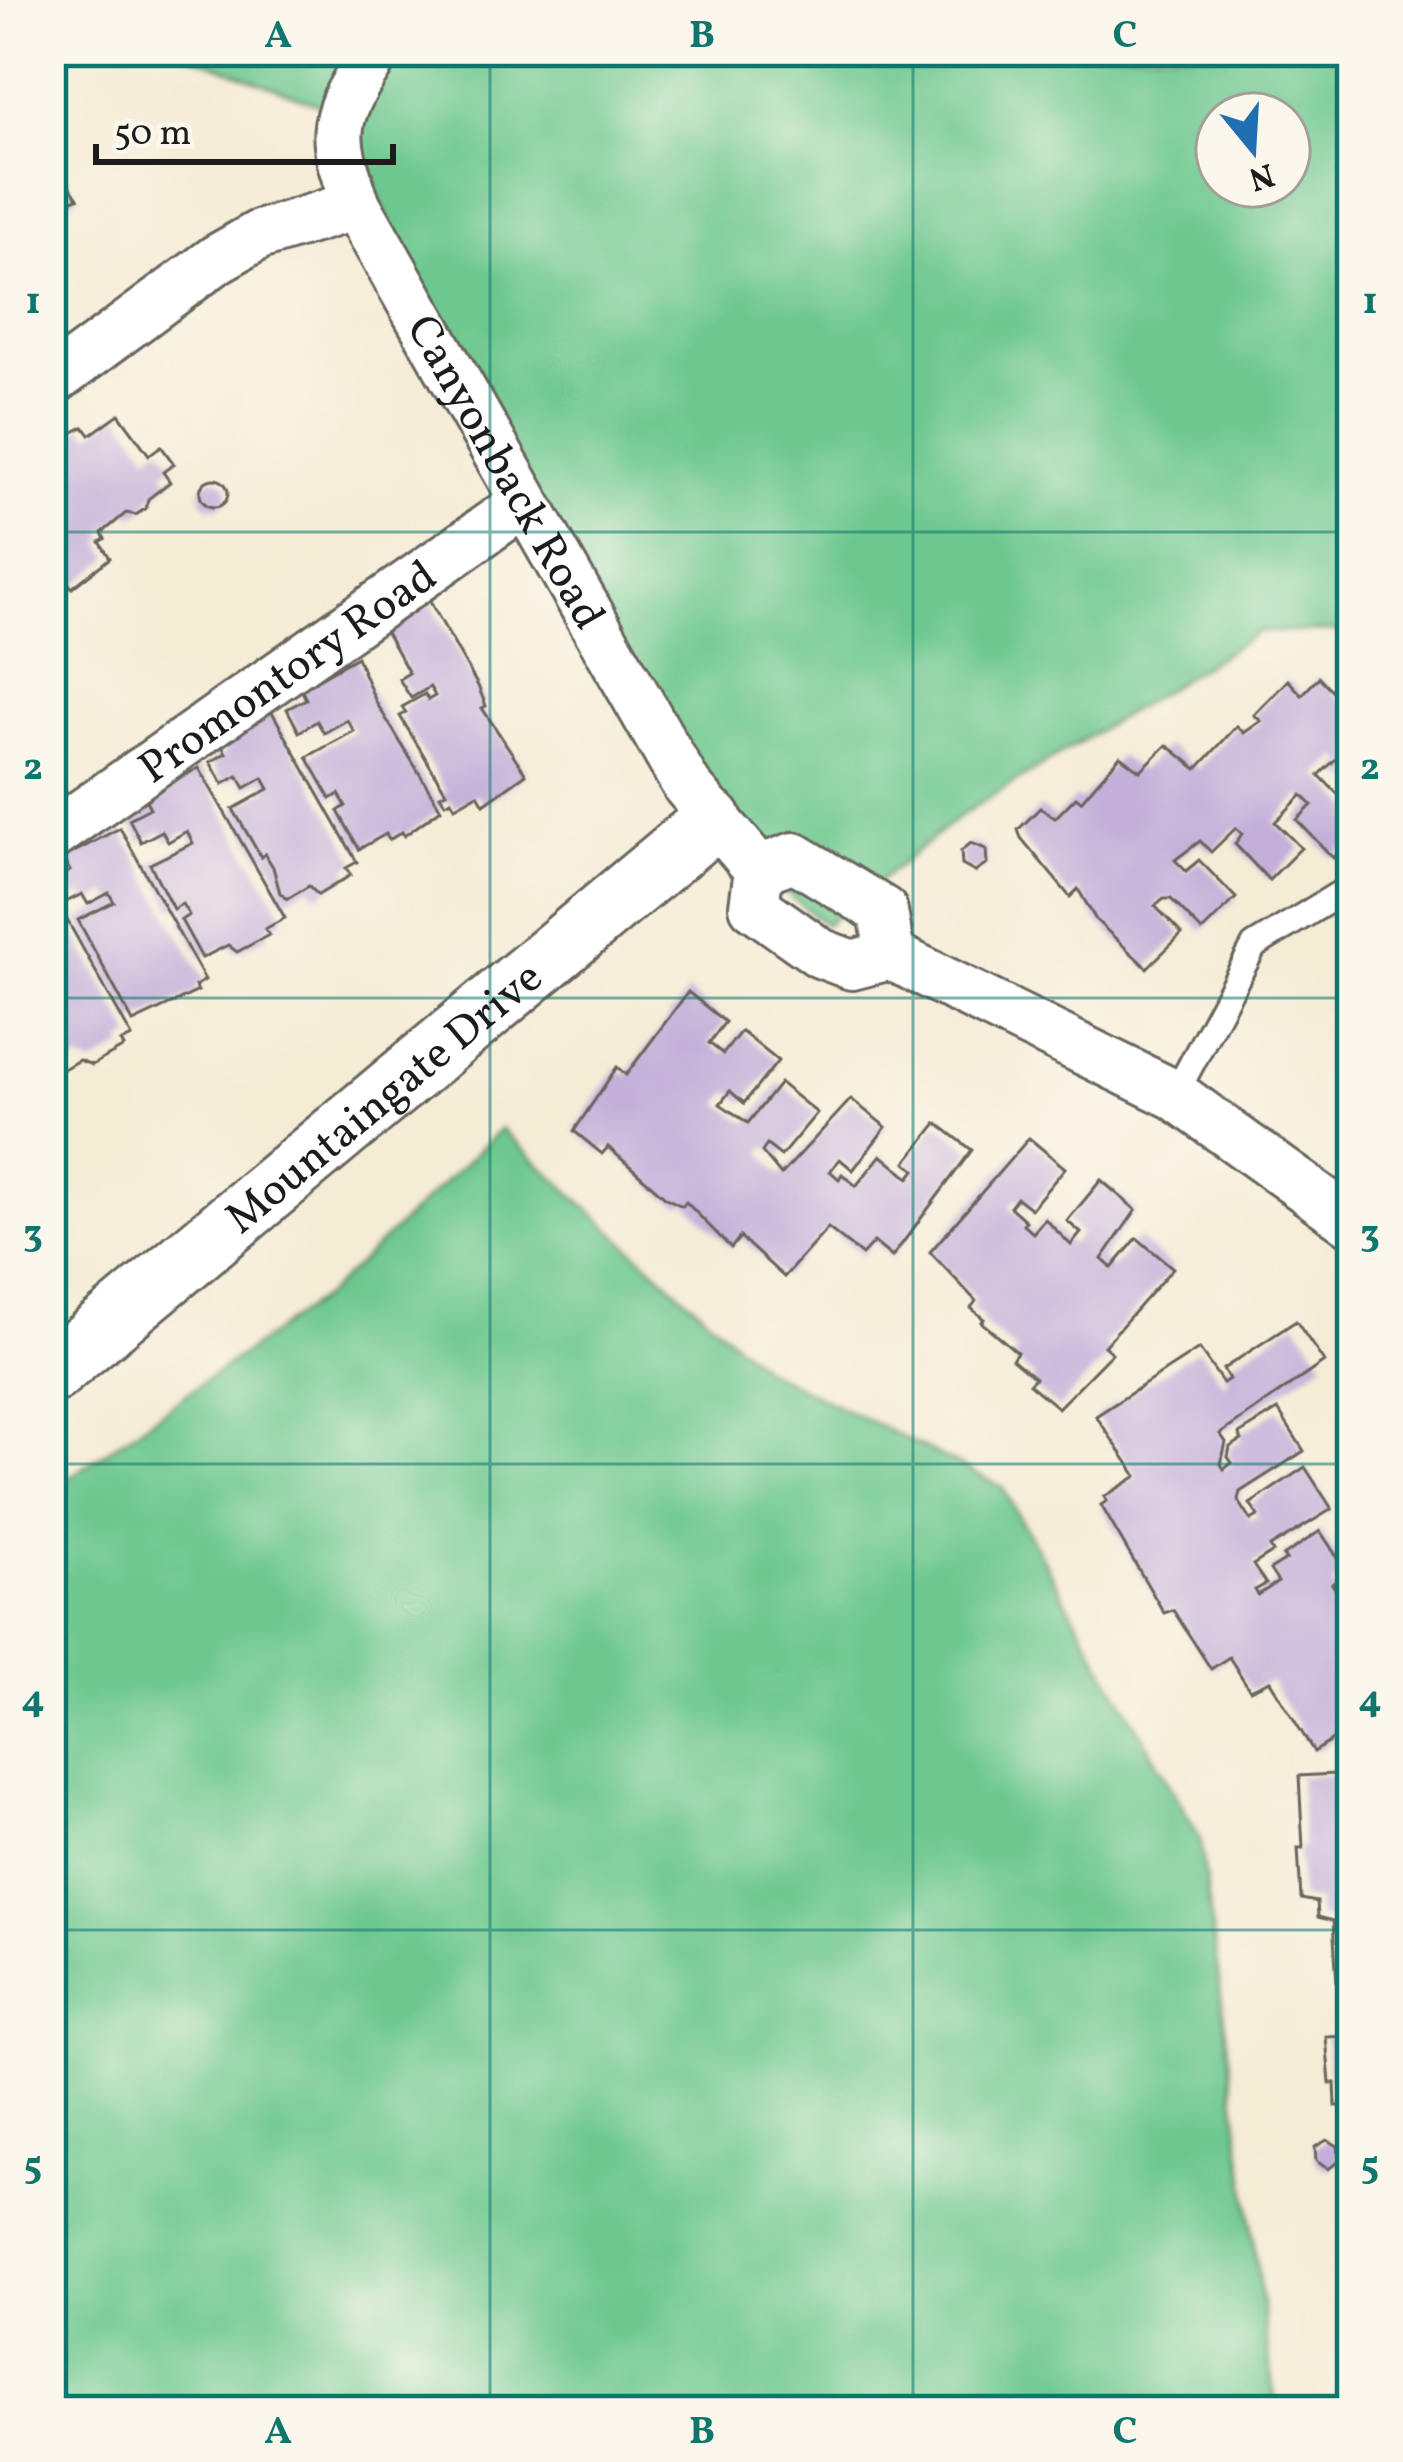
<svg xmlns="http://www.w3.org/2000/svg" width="1403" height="2462" font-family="Vollkorn,serif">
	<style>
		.green { fill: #6dc88f; stroke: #447256; stroke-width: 3; fill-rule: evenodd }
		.building { fill: #c3afd9 }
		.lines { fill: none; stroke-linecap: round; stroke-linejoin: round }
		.service-casing { stroke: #68655d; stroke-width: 30 }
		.minor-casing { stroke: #68655d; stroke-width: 54 }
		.tertiary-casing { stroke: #68655d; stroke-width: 66 }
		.service { stroke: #fff; stroke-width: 24 }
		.minor { stroke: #fff; stroke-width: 48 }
		.tertiary { stroke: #fff; stroke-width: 60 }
		.grid { fill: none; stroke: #0f766e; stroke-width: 3; stroke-opacity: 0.55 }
		.labels { text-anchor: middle; stroke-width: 9; stroke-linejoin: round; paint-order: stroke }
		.street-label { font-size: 45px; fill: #1c1c1c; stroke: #fbf7ec }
		.neatline { fill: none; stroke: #0f766e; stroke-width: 4.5 }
		.grid-label { font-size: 39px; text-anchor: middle; font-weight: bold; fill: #0f766e }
	</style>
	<rect width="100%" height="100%" fill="#fbf7ec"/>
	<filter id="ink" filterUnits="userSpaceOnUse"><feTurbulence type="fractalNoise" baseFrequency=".00833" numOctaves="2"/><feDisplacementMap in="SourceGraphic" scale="24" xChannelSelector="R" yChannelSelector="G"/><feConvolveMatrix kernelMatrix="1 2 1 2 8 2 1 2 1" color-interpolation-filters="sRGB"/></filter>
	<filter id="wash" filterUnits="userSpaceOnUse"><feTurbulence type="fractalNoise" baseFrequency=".004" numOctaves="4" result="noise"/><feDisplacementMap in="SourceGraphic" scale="48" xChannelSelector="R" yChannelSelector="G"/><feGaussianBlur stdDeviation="2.7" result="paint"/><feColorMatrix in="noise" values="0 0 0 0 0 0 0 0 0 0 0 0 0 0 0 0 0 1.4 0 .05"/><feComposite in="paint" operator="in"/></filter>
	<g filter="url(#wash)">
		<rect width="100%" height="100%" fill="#f5ecd6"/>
		<g class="green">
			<path d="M180,51h1172v580l-94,1 -295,182 -138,111 -64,-53 -237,-369 -186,-391zM1217,114h72v72h-72z"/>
			<polygon points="501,1129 764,1369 1002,1487 1200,1838 1276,2411 51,2411 51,1491 323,1297"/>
		</g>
		<g id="blocks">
			<g class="building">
				<polygon points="51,157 78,198 51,208"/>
				<polygon points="119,414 149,455 161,446 174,464 163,472 170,482 148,499 146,508 136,515 126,513 102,533 105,539 100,542 110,558 72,588 64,577 51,579 51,443 84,427 90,435"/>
				<circle cx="214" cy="493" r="14"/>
				<polygon points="429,600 478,686 486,706 482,708 526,774 484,804 478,794 455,807 451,800 445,803 440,795 446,792 400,716 406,713 402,707 425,694 428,700 435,696 430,687 411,698 399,679 409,673 383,627"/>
				<polygon points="357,657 376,702 441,809 404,836 402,832 389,840 386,834 359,849 338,811 346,806 339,794 331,799 307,757 354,731 347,720 324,733 317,721 299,732 287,709 306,699 301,689"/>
				<polygon points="1319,677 1352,712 1352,783 1339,770 1345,764 1338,757 1319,775 1352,809 1352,840 1333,858 1297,820 1312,805 1302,795 1275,822 1301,848 1269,880 1235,844 1242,834 1236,828 1211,852 1200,841 1175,860 1186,871 1199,860 1236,898 1202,931 1171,899 1164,899 1155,906 1182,934 1147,968 1096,920 1078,889 1070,897 1021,838 1018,830 1040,808 1055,818 1076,797 1081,801 1120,756 1140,771 1167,745 1197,769 1237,726 1244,733 1261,721 1254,715 1288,680 1302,695"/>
				<polygon points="272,712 357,862 346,868 351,875 318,895 309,886 287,899 280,893 273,867 265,854 261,857 233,809 269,789 263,778 245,788 238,776 223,784 210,762 226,753 220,742"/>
				<polygon points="199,768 285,918 265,929 269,935 237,952 228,945 202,958 181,920 189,915 182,904 173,909 150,864 193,843 187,831 168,842 162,831 141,842 129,819 150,808 144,797"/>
				<polygon points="120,828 205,980 195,986 198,991 133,1022 78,920 114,902 109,893 88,904 82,894 66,902 55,879 70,871 63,858"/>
				<polygon points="971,843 986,849 987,864 975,872 962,865 961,851"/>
				<polygon points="51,891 132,1037 121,1042 124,1047 92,1065 79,1060 60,1071 56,1063 51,1066"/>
				<polygon points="688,992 725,1022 709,1043 723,1054 741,1031 778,1061 744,1103 730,1091 720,1104 748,1123 780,1083 817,1113 781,1156 767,1145 762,1152 781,1175 851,1099 886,1127 853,1170 840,1159 830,1171 839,1179 842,1174 856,1186 881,1155 909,1178 915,1170 906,1162 937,1123 972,1150 892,1257 874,1242 862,1255 828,1228 784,1277 740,1237 731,1248 686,1202 682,1206 666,1198 608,1147 602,1154 574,1131 617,1067 626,1075"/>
				<polygon points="1029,1138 1065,1168 1031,1209 1017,1198 1010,1207 1026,1221 1023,1224 1033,1233 1045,1219 1071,1245 1081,1233 1067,1221 1101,1180 1136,1210 1102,1259 1112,1268 1137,1238 1173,1268 1104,1346 1112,1353 1058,1408 1029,1384 1035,1378 1012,1359 1017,1352 981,1322 984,1319 971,1308 976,1301 930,1252"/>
				<polygon points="1296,1321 1324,1362 1220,1434 1226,1442 1221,1464 1224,1469 1232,1463 1228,1457 1230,1447 1242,1440 1239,1434 1278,1410 1304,1451 1240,1492 1238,1500 1251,1520 1258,1516 1250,1504 1305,1467 1332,1509 1270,1547 1273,1552 1253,1565 1266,1584 1255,1590 1258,1595 1278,1582 1270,1570 1286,1560 1283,1556 1320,1531 1348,1573 1332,1584 1342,1599 1339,1613 1343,1619 1352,1612 1352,1745 1348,1748 1340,1735 1314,1752 1270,1681 1250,1690 1229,1657 1211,1669 1173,1610 1164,1613 1101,1505 1107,1501 1104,1497 1137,1476 1096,1416 1199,1349 1223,1383 1229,1379 1223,1369"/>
				<polygon points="1352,1773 1352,2026 1349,2026 1345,1983 1337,1984 1333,1921 1318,1917 1317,1902 1301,1899 1298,1848 1303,1848 1299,1776"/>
				<polygon points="1352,2036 1352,2181 1345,2181 1344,2106 1336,2106 1335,2083 1330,2083 1326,2037"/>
				<polygon points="1327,2140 1338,2146 1340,2161 1328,2169 1316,2161 1315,2147"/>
			</g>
		</g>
	</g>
	<g filter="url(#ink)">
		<use href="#blocks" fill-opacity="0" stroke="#68655d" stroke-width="3"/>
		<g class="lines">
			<defs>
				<polyline id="service" points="1175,1095 1254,946 1352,886"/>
				<g id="minor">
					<path id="s1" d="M369,62c-40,61 -37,75 -13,143l331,581 72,84"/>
					<polyline points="51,382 217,259 259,235 356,205"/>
					<path id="s2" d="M51,836l473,-333"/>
					<polyline points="890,955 883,911 794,857 759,870 754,906 820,953 852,965 890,955 1175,1095 1352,1222"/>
				</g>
				<g id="tertiary">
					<path id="s3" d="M51,1373l661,-552"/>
				</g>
			</defs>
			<use href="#service" class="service-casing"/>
			<use href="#minor" class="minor-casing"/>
			<use href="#tertiary" class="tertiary-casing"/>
			<use href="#service" class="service"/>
			<use href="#minor" class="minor"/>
			<use href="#tertiary" class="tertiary"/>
		</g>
	</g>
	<path class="grid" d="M490,51v2360M913,51v2360M51,532h1301M51,998h1301M51,1464h1301M51,1930h1301"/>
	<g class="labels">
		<g class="street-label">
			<text dy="16" stroke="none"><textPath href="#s1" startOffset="459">Canyonback Road</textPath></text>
			<text dy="16" stroke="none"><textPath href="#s2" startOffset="288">Promontory Road</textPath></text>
			<text dy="16" stroke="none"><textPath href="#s3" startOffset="432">Mountaingate Drive</textPath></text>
		</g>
	</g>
	<rect width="1403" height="2462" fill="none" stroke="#fbf7ec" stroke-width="132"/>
	<g transform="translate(1253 150) rotate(162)"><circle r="57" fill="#fbf7ec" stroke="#a29f99" stroke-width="3"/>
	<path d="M0-9L21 45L0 30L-21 45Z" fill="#1f6fb2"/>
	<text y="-18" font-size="33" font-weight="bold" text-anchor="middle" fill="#1c1c1c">N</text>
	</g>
	<path d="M96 144v18h297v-18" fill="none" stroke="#1c1c1c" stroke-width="6"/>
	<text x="114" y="144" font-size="36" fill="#1c1c1c" stroke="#fbf7ec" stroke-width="9" paint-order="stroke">50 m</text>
	<rect x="66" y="66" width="1271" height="2330" class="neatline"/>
	<g class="grid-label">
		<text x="278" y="47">A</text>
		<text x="702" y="47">B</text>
		<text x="1125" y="47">C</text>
		<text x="33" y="313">1</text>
		<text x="1370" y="313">1</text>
		<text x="33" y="779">2</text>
		<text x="1370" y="779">2</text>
		<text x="33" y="1245">3</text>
		<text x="1370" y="1245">3</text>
		<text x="33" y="1711">4</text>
		<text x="1370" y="1711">4</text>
		<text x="33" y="2177">5</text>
		<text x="1370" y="2177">5</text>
		<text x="278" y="2443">A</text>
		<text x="702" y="2443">B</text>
		<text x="1125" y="2443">C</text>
	</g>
</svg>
